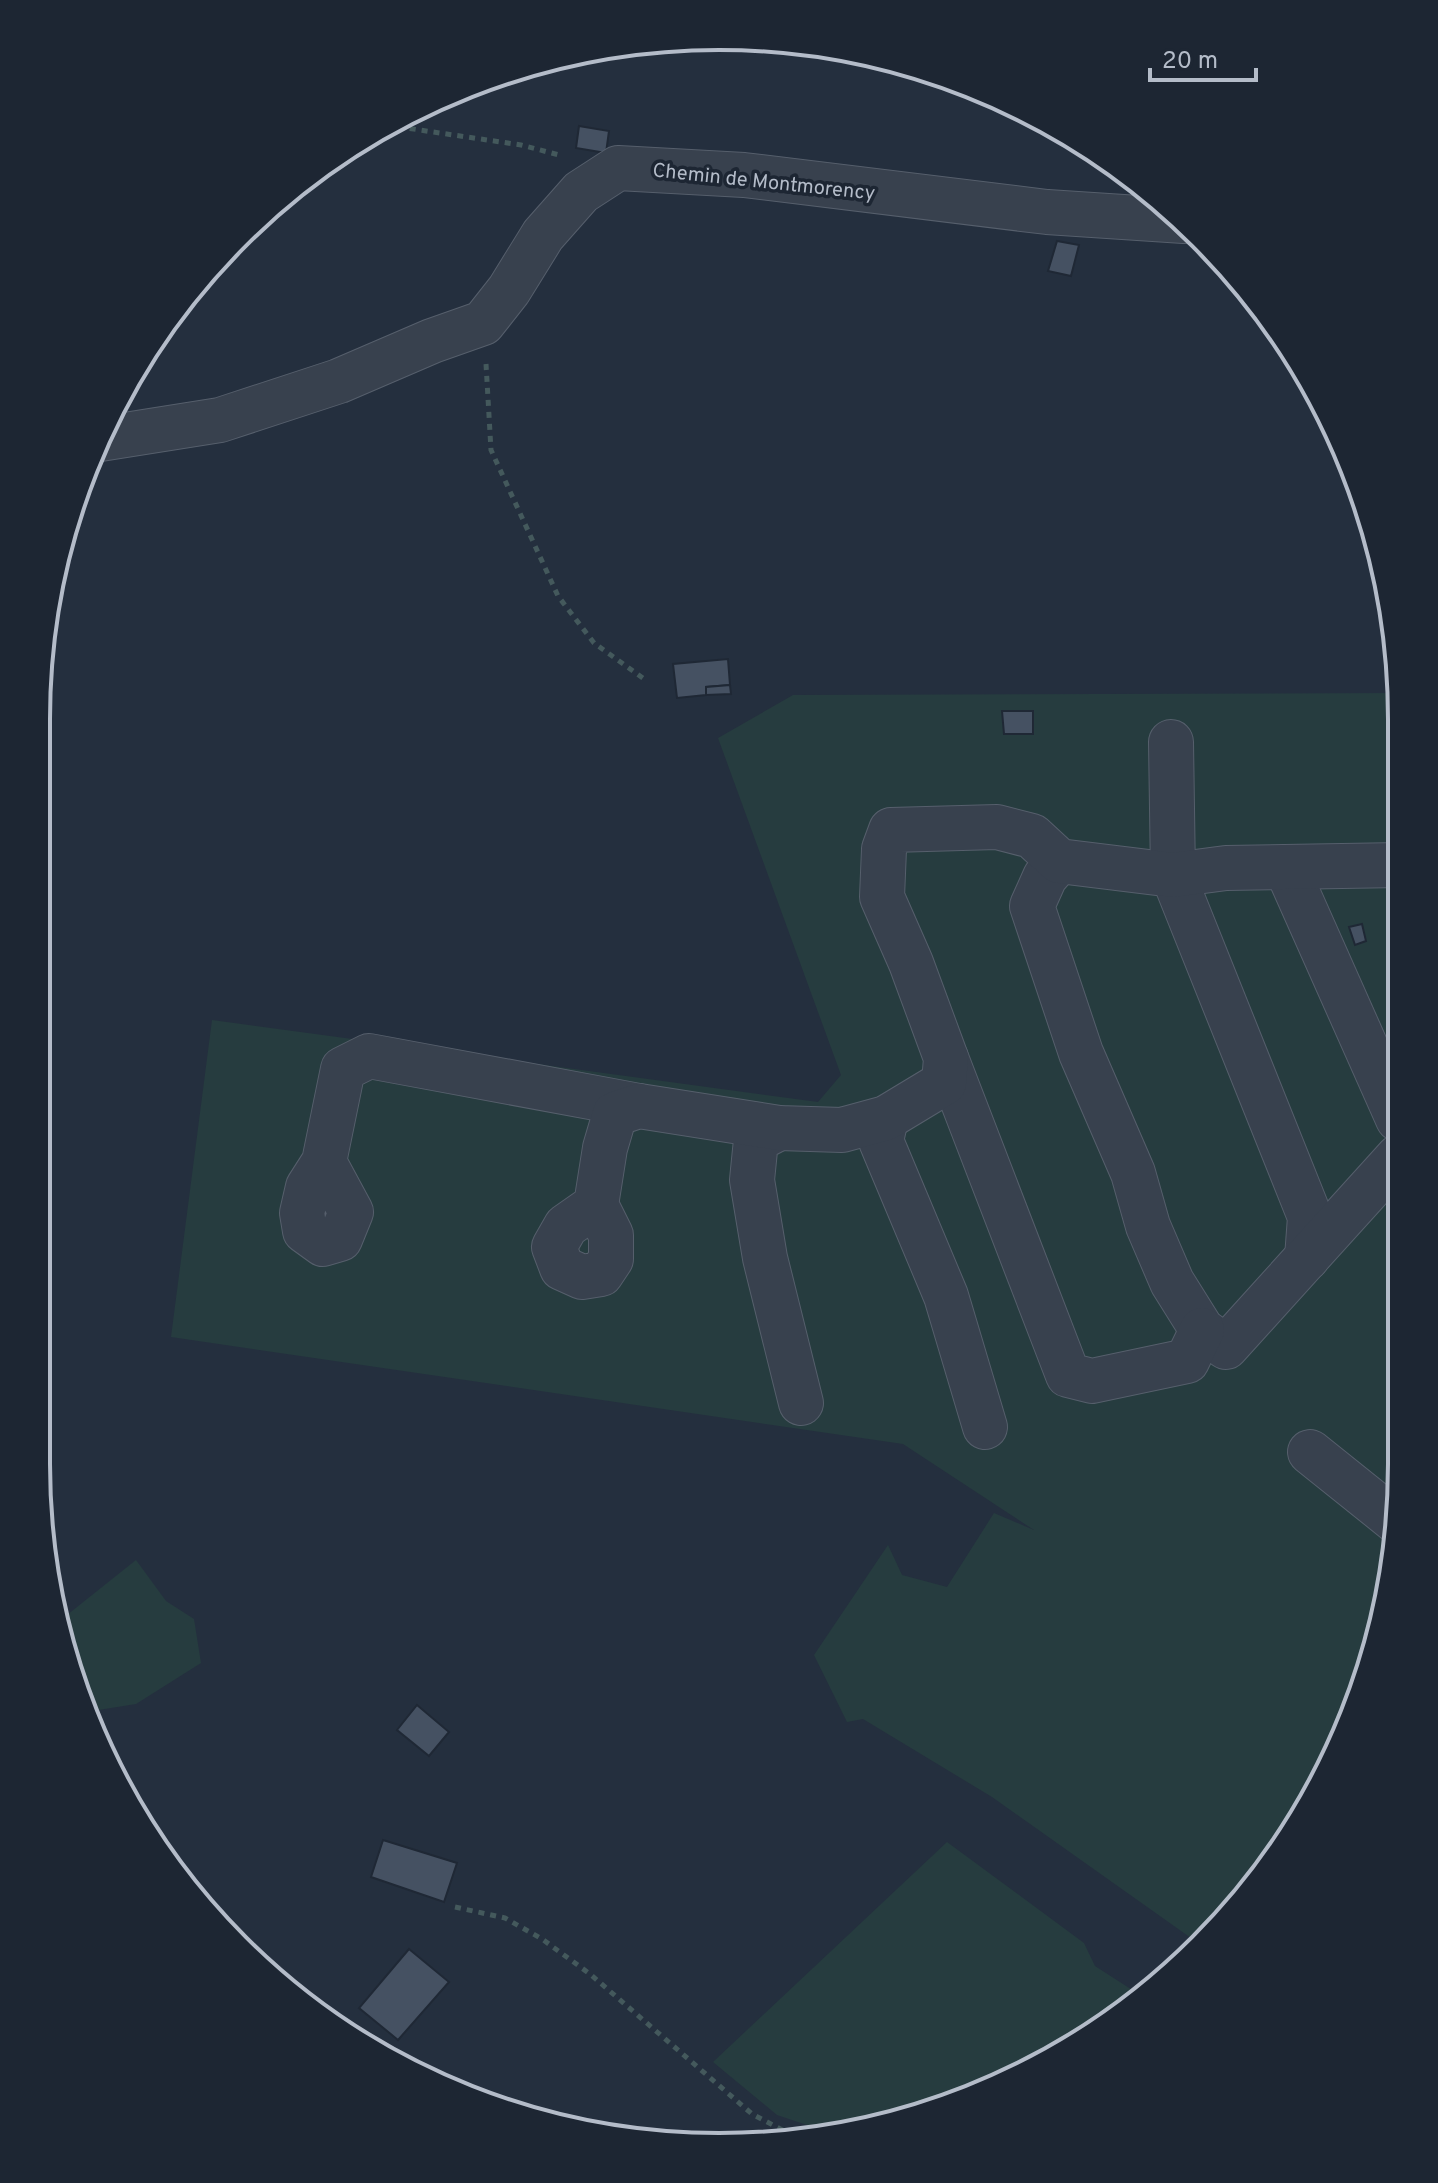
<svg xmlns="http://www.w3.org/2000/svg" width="1438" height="2183" font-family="Overpass,sans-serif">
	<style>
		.green { fill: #263c3f }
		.building { fill: #455162; stroke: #1f2835; stroke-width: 2 }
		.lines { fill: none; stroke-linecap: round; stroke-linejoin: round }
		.minor-casing { stroke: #565f6c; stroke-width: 46 }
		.path { stroke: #44595c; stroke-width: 5; stroke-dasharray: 6 6; stroke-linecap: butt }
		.minor { stroke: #38414e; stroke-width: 44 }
		.labels { text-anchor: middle; stroke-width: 7; stroke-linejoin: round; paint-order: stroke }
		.street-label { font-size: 20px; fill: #b4bcc9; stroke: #1d2633 }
		.rim { fill: none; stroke: #b4bcc9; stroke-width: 4 }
	</style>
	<rect width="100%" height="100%" fill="#242f3e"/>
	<g class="green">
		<polygon points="1400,693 1396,1554 1332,1766 1232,1915 1198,1943 992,1797 863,1719 847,1722 814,1655 888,1545 902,1575 947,1587 994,1513 1034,1530 903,1444 171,1337 212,1020 818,1102 841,1075 718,738 793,695"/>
		<polygon points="136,1560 166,1601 194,1619 201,1663 136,1704 86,1712 72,1683 62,1619"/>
		<polygon points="947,1842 1084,1943 1095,1966 1137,1993 1061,2055 969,2090 961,2087 951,2097 853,2134 837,2135 777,2115 713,2062"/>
	</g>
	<g class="building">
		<polygon points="579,126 609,131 606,153 576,148"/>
		<polygon points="1057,241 1079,245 1071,276 1048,271"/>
		<polygon points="728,659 730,685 706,687 706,695 677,698 673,664"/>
		<polygon points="730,685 731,694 706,695 706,687"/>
		<polygon points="1002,711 1033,711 1033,734 1004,734"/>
		<polygon points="1362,924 1366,941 1355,945 1349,927"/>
		<polygon points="417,1705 449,1732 429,1756 397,1730"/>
		<polygon points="383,1840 457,1863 444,1902 371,1877"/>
		<polygon points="409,1949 449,1982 398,2040 359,2008"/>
	</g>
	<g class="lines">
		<defs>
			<g id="minor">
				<polyline points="100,439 220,420 339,381 432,341 483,323 509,290 543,235 581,192 618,168 744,175 1047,212 1184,221"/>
				<polyline points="1171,742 1173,875 1310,1217 1307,1258"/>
				<polyline points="1059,861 1045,877 1032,906 1081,1053 1133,1173 1148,1226 1172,1282 1202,1330 1226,1347 1398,1157"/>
				<polyline points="1286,867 1398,1119"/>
				<polyline points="946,1058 1068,1375 1092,1381 1187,1361 1202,1330"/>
				<polyline points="886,1118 881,1141 946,1296 985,1427"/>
				<polyline points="779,1128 756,1140 752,1180 765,1258 801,1403"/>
				<polyline points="324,1162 351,1212 340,1239 323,1244 305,1231 302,1213 308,1187 324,1162 343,1069 369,1056 639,1106"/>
				<polyline points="596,1205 566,1226 554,1247 562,1268 582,1277 601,1274 611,1259 611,1235 596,1205 605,1148 615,1114 639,1106 779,1128 842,1130 886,1118 944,1083 946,1058 911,963 882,897 884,849 891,830 997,827 1032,836 1059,861 1173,875 1226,868 1400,865"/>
				<polyline points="1310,1452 1396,1521"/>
			</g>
		</defs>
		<use href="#minor" class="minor-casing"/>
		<g class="path">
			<polyline points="386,125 521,145 563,156"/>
			<polyline points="486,364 491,450 558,596 594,643 647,681"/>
			<polyline points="455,1907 505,1918 542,1939 590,1974 752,2114 788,2133 805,2137"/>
		</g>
		<use href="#minor" class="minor"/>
	</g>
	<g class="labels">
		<g class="street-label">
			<text transform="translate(764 181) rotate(6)" y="7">Chemin de Montmorency</text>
		</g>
	</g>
	<path d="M0 0H1438V2183H0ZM719 50H719A669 669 0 0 1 1388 719V1464A669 669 0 0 1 719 2133H719A669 669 0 0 1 50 1464V719A669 669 0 0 1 719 50Z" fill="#1d2633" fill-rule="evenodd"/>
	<path class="rim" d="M719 50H719A669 669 0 0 1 1388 719V1464A669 669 0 0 1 719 2133H719A669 669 0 0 1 50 1464V719A669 669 0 0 1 719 50Z"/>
	<path d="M1150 68v12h106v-12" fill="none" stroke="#b4bcc9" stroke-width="4"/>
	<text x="1162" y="68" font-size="24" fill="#b4bcc9" stroke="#1d2633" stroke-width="6" paint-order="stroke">20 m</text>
</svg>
